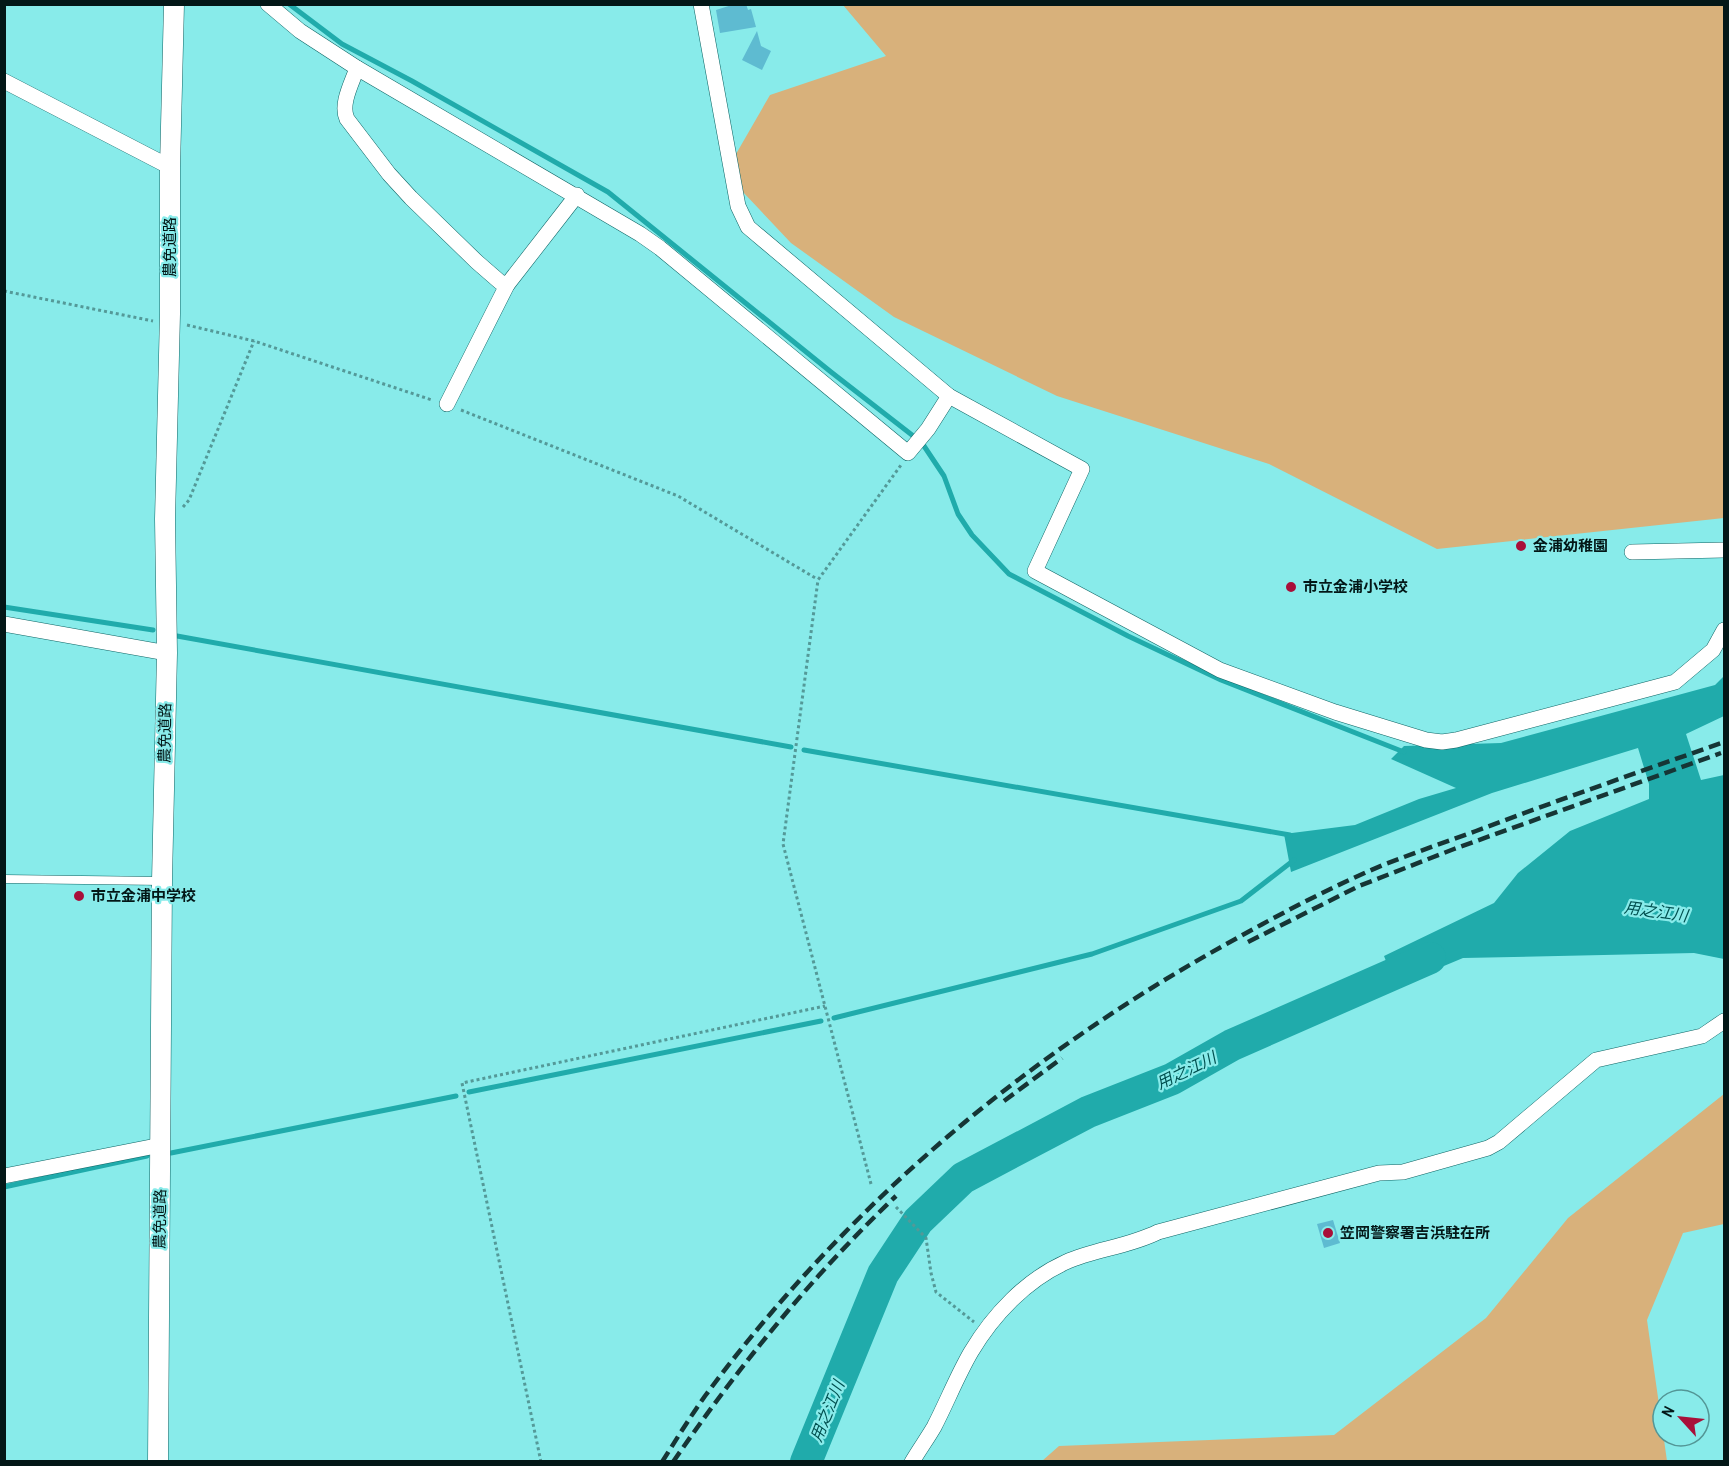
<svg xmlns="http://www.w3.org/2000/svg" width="1729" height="1466" font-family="'Archivo Narrow','Noto Sans JP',sans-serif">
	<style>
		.green { fill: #d8b17b }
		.water { fill: #20abab }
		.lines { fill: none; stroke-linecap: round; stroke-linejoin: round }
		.stream { stroke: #20abab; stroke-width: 5 }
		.river { stroke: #20abab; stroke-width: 32 }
		.building { fill: #5ebbd1 }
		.service-casing { stroke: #0f6565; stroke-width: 9 }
		.minor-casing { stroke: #0f6565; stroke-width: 16 }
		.tertiary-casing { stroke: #0f6565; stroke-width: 21 }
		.path { stroke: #549998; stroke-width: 3; stroke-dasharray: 3 3; stroke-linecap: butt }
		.service { stroke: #fff; stroke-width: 8 }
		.minor { stroke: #fff; stroke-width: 15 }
		.tertiary { stroke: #fff; stroke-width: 20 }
		.rail { stroke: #163535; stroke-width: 4.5; stroke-dasharray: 12 6; stroke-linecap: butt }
		.poi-dot { fill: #a80f39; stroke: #88ebea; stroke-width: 2 }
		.labels { text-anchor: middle; stroke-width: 4.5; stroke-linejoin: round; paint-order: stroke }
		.street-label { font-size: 15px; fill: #031717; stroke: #88ebea }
		.poi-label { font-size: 15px; font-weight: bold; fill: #031717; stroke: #88ebea; text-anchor: start }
		.water-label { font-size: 16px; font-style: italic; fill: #004f4f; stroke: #88ebea }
	</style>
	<rect width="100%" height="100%" fill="#88ebea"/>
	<g class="green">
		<polygon points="843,5 1724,5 1724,518 1437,549 1269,464 1057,396 894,317 791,243 725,173 770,95 886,56"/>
		<polygon points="1724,1094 1724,1224 1683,1233 1647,1320 1667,1461 1042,1461 1059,1446 1334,1435 1486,1318 1568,1218"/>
	</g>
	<polygon class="water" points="1724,676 1724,716 1686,734 1701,780 1724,775 1724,959 1694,953 1463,958 1396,986 1384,956 1494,903 1518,873 1570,831 1649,799 1649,784 1638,748 1492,793 1291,872 1284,834 1355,825 1419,799 1456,788 1391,759 1404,746 1501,743 1715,685"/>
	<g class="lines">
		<g class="stream">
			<polyline points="289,4 342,44 412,81 608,192 831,372 912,435"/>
			<polyline points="922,443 944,476 958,514 972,535 1009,574 1128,636 1221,680 1404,752"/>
			<polyline points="4,607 153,630"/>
			<polyline points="177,636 791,747"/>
			<polyline points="804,750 1290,835"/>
			<polyline points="834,1018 1092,954 1241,901 1294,860"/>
			<polyline points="469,1092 821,1021"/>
			<polyline points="171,1153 456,1096"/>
			<polyline points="4,1187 147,1156"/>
		</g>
		<polyline class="river" points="806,1462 883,1274 918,1221 963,1178 1088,1112 1172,1079 1232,1045 1430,958"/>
	</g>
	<g class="building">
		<polygon points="735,4 746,4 748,10 751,9 756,27 720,33 716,10"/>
		<polygon points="757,31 761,46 771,51 762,70 742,60"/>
		<polygon points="1333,1220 1340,1243 1324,1248 1317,1224"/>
	</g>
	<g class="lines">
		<defs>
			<polyline id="service" points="4,879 162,881"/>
			<g id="minor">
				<polyline points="268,4 300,31 357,68 640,234 660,248 908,453 928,429 949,396"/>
				<polyline points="701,4 738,206 748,227 949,396 1082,469 1035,571 1220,670 1335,712 1426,740 1442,742 1456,740 1675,682 1713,650 1724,630"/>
				<path d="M357,68c-5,15 -17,36 -10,51l42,55 22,24 66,64 23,20 7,3"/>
				<polyline points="4,81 170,167"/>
				<polyline points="447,404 507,285 577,195"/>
				<polyline points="1632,552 1724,550"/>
				<polyline points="4,624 167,653"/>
				<polyline points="4,1176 161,1145"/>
				<path d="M912,1462c7,-12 15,-23 22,-35 13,-25 23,-51 37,-75 22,-37 55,-72 95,-90 29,-13 62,-15 92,-30l221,-59 24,-1 85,-24 11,-6 97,-82 106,-24 22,-15"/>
			</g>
			<polyline id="tertiary" points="158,1462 162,881 167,653 165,519 170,314 170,167 174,4"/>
		</defs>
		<use href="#service" class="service-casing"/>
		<use href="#minor" class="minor-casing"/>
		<use href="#tertiary" class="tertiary-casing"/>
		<g class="path">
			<polyline points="4,291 153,321"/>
			<polyline points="187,325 254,341 432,400"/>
			<polyline points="461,410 678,496 817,579"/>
			<polyline points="183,507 189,500 254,341"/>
			<polyline points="871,1184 783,844 818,580 901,465"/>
			<polyline points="896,1207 926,1238 931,1273 936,1292 974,1322"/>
			<polyline points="541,1462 462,1083 825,1006"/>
		</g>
		<use href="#service" class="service"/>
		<use href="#minor" class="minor"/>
		<use href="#tertiary" class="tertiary"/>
		<g class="rail">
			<polyline points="1248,942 1359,886 1454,849 1721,753"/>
			<polyline points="1004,1101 1062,1058"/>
			<path d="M662,1462c14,-22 28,-45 43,-66 141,-190 319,-340 525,-454 50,-28 101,-55 153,-77 31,-12 62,-23 93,-34 82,-31 166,-60 248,-89"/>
			<path d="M673,1462c66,-96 139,-186 223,-266"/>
		</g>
	</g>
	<g class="poi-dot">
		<circle cx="1521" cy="546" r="6"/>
		<circle cx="1291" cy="587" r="6"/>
		<circle cx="79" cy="896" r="6"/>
		<circle cx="1328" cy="1233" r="6"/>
	</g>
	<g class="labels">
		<g class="street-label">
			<text transform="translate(170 247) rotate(-90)" y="5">農免道路</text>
			<text transform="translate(165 733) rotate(-89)" y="5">農免道路</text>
			<text transform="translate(160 1219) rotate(-89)" y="5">農免道路</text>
		</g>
		<g class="poi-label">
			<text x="1533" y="551">金浦幼稚園</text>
			<text x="1303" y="592">市立金浦小学校</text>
			<text x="91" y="901">市立金浦中学校</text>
			<text x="1340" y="1238">笠岡警察署吉浜駐在所</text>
		</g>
		<g class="water-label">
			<text transform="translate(1656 911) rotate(8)" y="6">用之江川</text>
			<text transform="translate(1186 1070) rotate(-26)" y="6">用之江川</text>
			<text transform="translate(827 1411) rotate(-68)" y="6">用之江川</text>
		</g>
	</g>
	<rect width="1729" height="1466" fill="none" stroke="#031717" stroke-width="12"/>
	<g transform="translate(1681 1418) rotate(297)"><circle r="28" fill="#88ebea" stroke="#539696" stroke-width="1.5"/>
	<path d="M0-4.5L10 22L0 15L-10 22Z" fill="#a80f39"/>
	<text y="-9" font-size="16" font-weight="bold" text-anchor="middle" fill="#031717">N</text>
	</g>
</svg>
